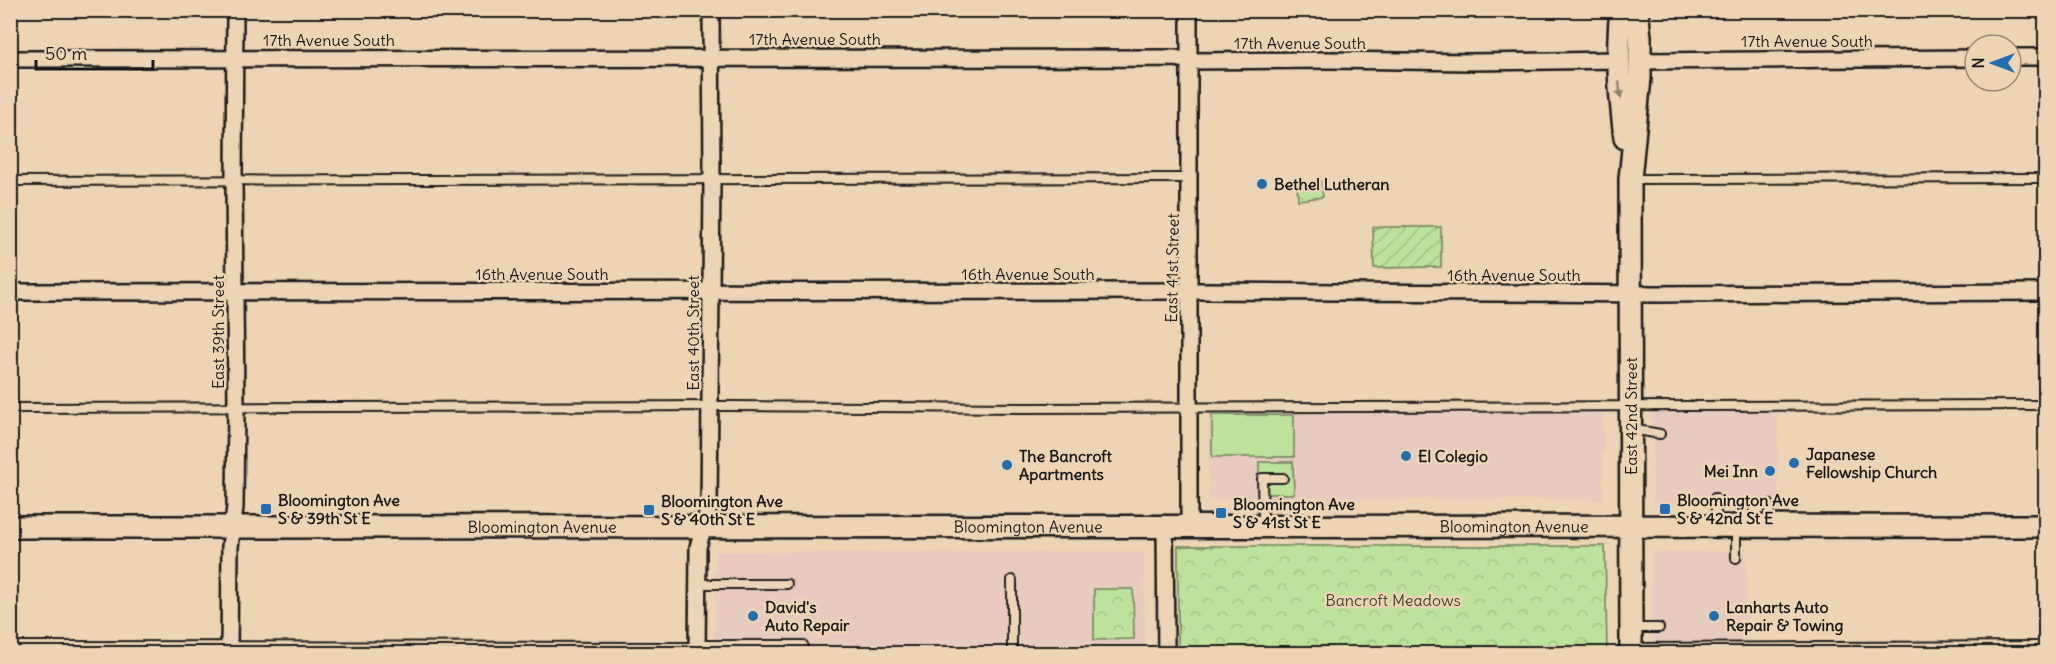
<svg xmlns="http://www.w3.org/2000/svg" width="2056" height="664" font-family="Delius,sans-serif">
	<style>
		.built { fill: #e8cabf }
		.forest { fill: url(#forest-crowns); stroke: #6c7f5c; stroke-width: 1.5 }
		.garden { fill: url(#garden-furrows); stroke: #6c7f5c; stroke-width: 1.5 }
		.pitch { fill: #bde29c; stroke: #6c7f5c; stroke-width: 1.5 }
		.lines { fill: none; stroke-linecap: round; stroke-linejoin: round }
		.lane-casing { stroke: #1c1c1c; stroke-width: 12 }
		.street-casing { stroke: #1c1c1c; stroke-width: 20 }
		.secondary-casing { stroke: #1c1c1c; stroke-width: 26 }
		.lane { stroke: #ecd4b4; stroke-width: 8 }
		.street { stroke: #ecd4b4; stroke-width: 15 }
		.secondary { stroke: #ecd4b4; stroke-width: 21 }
		.oneway { fill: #8e8170 }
		.poi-dot { fill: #1f6fb2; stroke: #ecd4b4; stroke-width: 2 }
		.labels { text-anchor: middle; stroke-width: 5; stroke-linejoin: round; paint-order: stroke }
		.street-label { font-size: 16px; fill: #1c1c1c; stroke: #ecd4b4 }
		.poi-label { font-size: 16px; font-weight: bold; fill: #1c1c1c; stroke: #ecd4b4; text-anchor: start }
		.park-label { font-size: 16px; fill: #3c4436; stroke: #ecd4b4 }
	</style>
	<defs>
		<pattern id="forest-crowns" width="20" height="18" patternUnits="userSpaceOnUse" patternTransform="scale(1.5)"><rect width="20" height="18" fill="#bde29c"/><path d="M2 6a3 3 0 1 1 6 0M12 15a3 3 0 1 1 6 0" fill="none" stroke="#a2c186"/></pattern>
		<pattern id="garden-furrows" width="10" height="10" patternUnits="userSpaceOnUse" patternTransform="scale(1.5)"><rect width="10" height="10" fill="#bde29c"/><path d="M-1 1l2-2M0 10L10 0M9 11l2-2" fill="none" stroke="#a2c186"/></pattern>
	</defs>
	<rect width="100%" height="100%" fill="#ecd4b4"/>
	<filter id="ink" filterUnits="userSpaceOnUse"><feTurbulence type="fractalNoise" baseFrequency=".0167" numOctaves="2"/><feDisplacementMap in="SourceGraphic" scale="12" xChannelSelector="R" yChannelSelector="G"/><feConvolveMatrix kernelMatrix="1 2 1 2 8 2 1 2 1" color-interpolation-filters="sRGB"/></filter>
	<g filter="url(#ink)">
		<g class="built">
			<rect x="1209" y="411" width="394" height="89"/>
			<polygon points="1652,411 1778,412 1778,505 1653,503"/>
			<polygon points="1746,551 1748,646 1651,645 1652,552"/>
			<polygon points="715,552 1144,552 1145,653 715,653"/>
		</g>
		<g class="forest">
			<polygon points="1321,181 1323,197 1298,200 1297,184"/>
			<polygon points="1178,546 1605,546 1607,653 1178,653"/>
			<polygon points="1094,589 1133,589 1134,639 1094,640"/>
		</g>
		<polygon class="garden" points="1373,227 1441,227 1441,267 1374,268"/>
		<g class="pitch">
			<rect x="1212" y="415" width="82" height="42"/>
			<polygon points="1259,462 1293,462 1294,494 1259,494"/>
		</g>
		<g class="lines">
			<defs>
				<g id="lane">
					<polyline points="1633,179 2046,178"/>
					<polyline points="10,181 1190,178"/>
					<polyline points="10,408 730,406 1024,408 2046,405"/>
					<polyline points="1632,429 1660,434"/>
					<polyline points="1715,498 1717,525"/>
					<polyline points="1744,504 1744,525"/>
					<polyline points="1769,504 1769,526"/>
					<polyline points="1263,524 1262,478 1283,478"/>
					<polyline points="1736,558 1736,527"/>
					<polyline points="1012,580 1012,654"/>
					<polyline points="697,584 787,584"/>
					<polyline points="1633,628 1659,628"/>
					<polyline points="697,645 803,645 803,654"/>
					<polyline points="10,646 697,647"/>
					<polyline points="1633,648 2046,646"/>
				</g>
				<g id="street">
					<polyline points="2011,57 2046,57"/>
					<polyline points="10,59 1175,58 1190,61 1329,60 1471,62 1619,60"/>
					<polyline points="1640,61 1975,58"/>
					<polyline points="10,292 1206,291 1657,294 2046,292"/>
					<polyline points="1189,525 1189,10"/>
					<polyline points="1165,526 1166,654"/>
					<polyline points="229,654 230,547 235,507 236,407 234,181 235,10"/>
					<polyline points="697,654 698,547 709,507 712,180 711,10"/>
				</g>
				<g id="secondary">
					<path d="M1621,10c-5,44 -1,85 4,128"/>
					<path id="s1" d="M10,527l2036,-1"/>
					<polyline points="1631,654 1630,179 1640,78 1640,37 1637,10"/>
				</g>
			</defs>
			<use href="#lane" class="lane-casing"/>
			<use href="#street" class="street-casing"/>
			<use href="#secondary" class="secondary-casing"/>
			<use href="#lane" class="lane"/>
			<use href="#street" class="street"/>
			<use href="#secondary" class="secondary"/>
		</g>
		<defs><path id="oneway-solid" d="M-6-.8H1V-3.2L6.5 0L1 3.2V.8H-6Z" transform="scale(1.5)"/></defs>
		<use class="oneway" href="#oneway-solid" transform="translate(1620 90) rotate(84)"/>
	</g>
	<g class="poi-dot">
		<circle cx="1262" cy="184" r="6"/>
		<circle cx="1406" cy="456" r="6"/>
		<circle cx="1794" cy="463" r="6"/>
		<circle cx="1007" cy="465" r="6"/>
		<circle cx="1770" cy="471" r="6"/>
		<rect x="260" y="503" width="12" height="12" rx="3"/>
		<rect x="1659" y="503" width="12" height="12" rx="3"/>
		<rect x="643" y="504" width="12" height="12" rx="3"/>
		<rect x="1215" y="507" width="12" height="12" rx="3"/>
		<circle cx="753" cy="616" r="6"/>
		<circle cx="1714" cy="616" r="6"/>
	</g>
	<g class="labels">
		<g class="street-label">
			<text x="815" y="45">17th Avenue South</text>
			<text x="329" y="46">17th Avenue South</text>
			<text x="1807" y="47">17th Avenue South</text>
			<text x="1300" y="49">17th Avenue South</text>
			<text transform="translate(1172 268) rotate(-89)" y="6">East 41st Street</text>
			<text x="542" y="280">16th Avenue South</text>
			<text x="1028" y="280">16th Avenue South</text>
			<text x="1514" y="281">16th Avenue South</text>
			<text transform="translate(218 332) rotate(-90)" y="6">East 39th Street</text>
			<text transform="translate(693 333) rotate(-90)" y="6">East 40th Street</text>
			<text transform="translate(1631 416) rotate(-90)" y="6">East 42nd Street</text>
			<text dy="6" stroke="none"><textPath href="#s1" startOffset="532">Bloomington Avenue</textPath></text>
			<text dy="6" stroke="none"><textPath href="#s1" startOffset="1018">Bloomington Avenue</textPath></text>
			<text dy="6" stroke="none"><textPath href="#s1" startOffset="1504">Bloomington Avenue</textPath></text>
		</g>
		<g class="poi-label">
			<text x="1274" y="190">Bethel Lutheran</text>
			<text x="1806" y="460">Japanese<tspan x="1806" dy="18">Fellowship Church</tspan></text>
			<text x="1019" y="462">The Bancroft<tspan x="1019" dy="18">Apartments</tspan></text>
			<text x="1418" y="462">El Colegio</text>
			<text x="1758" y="477" text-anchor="end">Mei Inn</text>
			<text x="278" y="506">Bloomington Ave<tspan x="278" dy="18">S &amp; 39th St E</tspan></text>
			<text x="1677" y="506">Bloomington Ave<tspan x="1677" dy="18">S &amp; 42nd St E</tspan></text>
			<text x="661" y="507">Bloomington Ave<tspan x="661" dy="18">S &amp; 40th St E</tspan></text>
			<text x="1233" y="510">Bloomington Ave<tspan x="1233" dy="18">S &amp; 41st St E</tspan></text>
			<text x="765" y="613">David's<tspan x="765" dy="18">Auto Repair</tspan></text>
			<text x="1726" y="613">Lanharts Auto<tspan x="1726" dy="18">Repair &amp; Towing</tspan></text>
		</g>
		<g class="park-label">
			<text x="1393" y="606">Bancroft Meadows</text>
		</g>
	</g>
	<rect width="2056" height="664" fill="none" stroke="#ecd4b4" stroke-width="36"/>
	<rect x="18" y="18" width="2020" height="628" fill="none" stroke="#1c1c1c" stroke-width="2" filter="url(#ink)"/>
	<g transform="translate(1993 63) rotate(270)"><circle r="28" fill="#ecd4b4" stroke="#998a77" stroke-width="1.5"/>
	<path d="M0-4.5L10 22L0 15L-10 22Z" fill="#1f6fb2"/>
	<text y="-9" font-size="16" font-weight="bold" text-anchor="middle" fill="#1c1c1c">N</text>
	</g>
	<path d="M36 60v9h117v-9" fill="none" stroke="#1c1c1c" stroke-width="3"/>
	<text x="45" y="60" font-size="18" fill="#1c1c1c" stroke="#ecd4b4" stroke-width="4.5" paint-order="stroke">50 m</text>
</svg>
